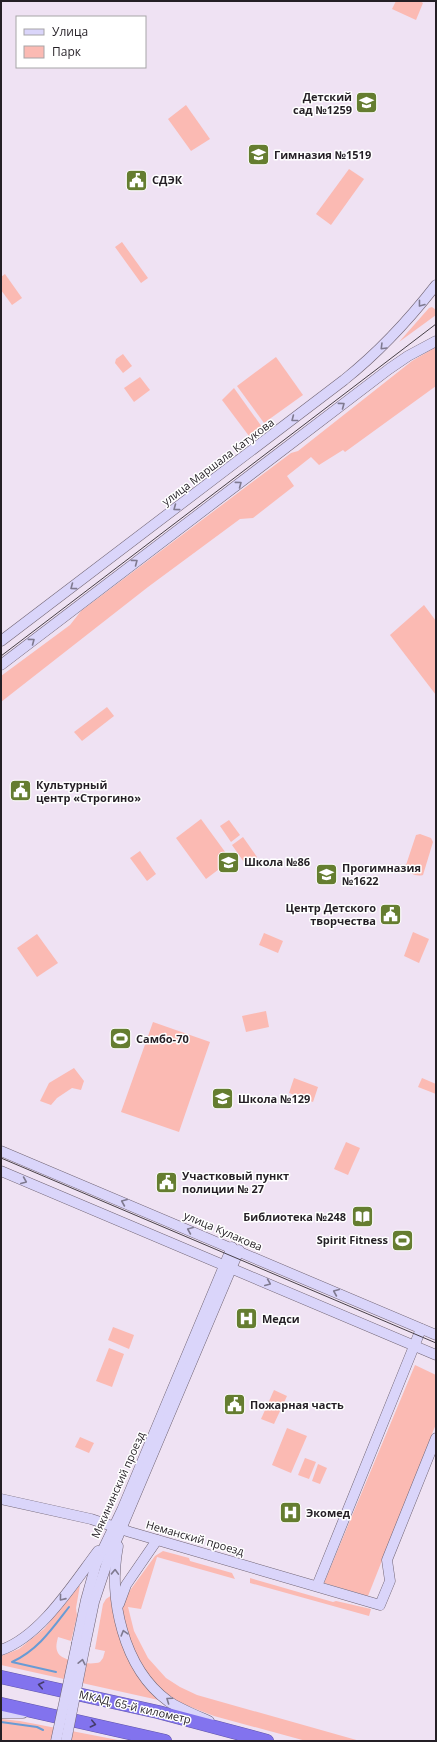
<svg xmlns="http://www.w3.org/2000/svg" width="437" height="1742" font-family="'Open Sans',sans-serif">
	<style>
		.green { fill: #fbbab3 }
		.lines { fill: none; stroke-linecap: round; stroke-linejoin: round }
		.stream { stroke: #689bd5; stroke-width: 2 }
		.secondary-casing { stroke: #706473; stroke-width: 11 }
		.highway-casing { stroke: #6156a8; stroke-width: 14 }
		.secondary { stroke: #dad5fa; stroke-width: 10 }
		.highway { stroke: #8273ee; stroke-width: 13 }
		.tram { stroke: #474048; stroke-width: 1 }
		.secondary-bridge-casing { stroke: #706473; stroke-width: 11; stroke-linecap: butt }
		.secondary-bridge { stroke: #dad5fa; stroke-width: 10 }
		.oneway { stroke: #7f7a90 }
		.oneway2 { stroke: #453c6b }
		.labels { text-anchor: middle; stroke-width: 3; stroke-linejoin: round; paint-order: stroke }
		.poi-label { font-size: 11px; font-weight: bold; fill: #241f25; stroke: #fff; text-anchor: start }
		.street-label { font-size: 11px; fill: #241f25; stroke: #fff }
	</style>
	<rect width="100%" height="100%" fill="#efe2f3"/>
	<g class="green">
		<polygon points="396,1 420,1 423,3 416,20 392,9"/>
		<polygon points="186,105 210,139 191,151 168,119"/>
		<polygon points="349,169 364,179 331,225 316,214"/>
		<polygon points="122,242 148,278 141,283 115,247"/>
		<polygon points="5,274 22,298 12,305 1,290 1,277"/>
		<polygon points="432,307 436,310 436,315 399,342 429,308"/>
		<polygon points="436,347 436,386 345,452 343,450 319,465 311,457 287,476 294,486 253,518 240,519 148,587 1,702 1,676 70,625 81,611 291,453 298,451 412,361"/>
		<polygon points="123,354 132,366 123,373 115,363 116,359"/>
		<polygon points="276,357 303,395 264,423 237,386"/>
		<polygon points="140,377 150,390 134,402 124,388"/>
		<polygon points="234,388 262,427 249,436 222,400"/>
		<polygon points="424,605 436,621 436,695 390,635"/>
		<polygon points="107,707 114,716 82,741 74,732"/>
		<polygon points="201,819 231,860 206,879 176,838"/>
		<polygon points="229,820 240,835 231,842 220,826"/>
		<path d="M420,834l11,4 2,4 -10,33c-7,2 -14,-2 -18,-7l11,-33z"/>
		<polygon points="243,837 257,857 246,865 232,845"/>
		<polygon points="140,851 156,874 147,881 130,858"/>
		<polygon points="413,932 429,939 419,963 404,956"/>
		<polygon points="264,933 283,941 278,953 259,945"/>
		<polygon points="37,934 58,963 37,977 17,948"/>
		<polygon points="266,1011 269,1027 246,1032 242,1016"/>
		<polygon points="153,1022 210,1042 179,1132 121,1112"/>
		<polygon points="74,1068 84,1081 81,1090 72,1088 57,1098 51,1105 40,1101 49,1083"/>
		<polygon points="294,1078 318,1087 313,1102 289,1093"/>
		<polygon points="422,1078 436,1084 436,1094 418,1087"/>
		<polygon points="346,1142 360,1148 348,1175 334,1169"/>
		<polygon points="113,1327 134,1335 129,1349 108,1340"/>
		<polygon points="109,1348 124,1354 112,1387 96,1381"/>
		<polygon points="415,1365 436,1375 436,1424 368,1596 324,1583"/>
		<polygon points="274,1390 287,1396 274,1424 261,1419"/>
		<polygon points="287,1428 307,1436 291,1473 272,1465"/>
		<polygon points="80,1437 94,1443 89,1453 75,1447"/>
		<polygon points="305,1458 316,1462 309,1479 298,1475"/>
		<polygon points="318,1464 327,1468 320,1484 312,1481"/>
		<polygon points="163,1551 189,1558 190,1561 232,1573 235,1579 157,1557 141,1609 128,1607 134,1631 148,1658 166,1678 180,1687 197,1695 360,1741 306,1741 214,1716 183,1704 166,1695 152,1681 135,1653 127,1634 122,1610 123,1600 155,1556"/>
		<polygon points="250,1578 333,1602 336,1601 371,1609 369,1616 250,1583"/>
		<path d="M80,1585l-4,23 1,8 -6,25 -13,-4c-1,5 -3,10 0,16 4,8 33,13 42,9l3,-4 2,-7 -10,-2 8,-45 3,-5 6,-4 8,41 43,65 -162,-36v-9l18,-7 25,-20z"/>
		<polygon points="1,1719 20,1721 123,1741 1,1741"/>
	</g>
	<g class="lines">
		<g class="stream">
			<path d="M56,1672l-44,-10c26,-12 40,-33 57,-55"/>
			<polyline points="1,1722 37,1727 43,1730"/>
		</g>
		<defs>
			<g id="secondary">
				<path d="M1,641l343,-261c35,-28 64,-59 92,-95"/>
				<polyline points="1,665 389,369 408,356 436,341"/>
				<polyline points="1,1151 436,1335"/>
				<polyline points="1,1171 436,1355"/>
				<polyline points="1,1499 91,1519 130,1532 380,1605 390,1581 387,1560 436,1438"/>
				<path d="M118,1546c-10,52 5,122 50,155 12,8 27,14 41,20"/>
				<polyline points="317,1586 421,1329"/>
				<polyline points="119,1604 126,1585 157,1540"/>
				<polyline points="77,1643 86,1600 96,1564 122,1510 232,1247"/>
				<polyline points="85,1645 94,1602 108,1560 239,1250"/>
				<path d="M1,1650c40,-14 72,-66 97,-99"/>
				<polyline points="1,1713 23,1713"/>
			</g>
			<g id="highway">
				<polyline points="1,1677 158,1712 267,1741"/>
				<polyline points="1,1704 165,1741"/>
			</g>
		</defs>
		<use href="#secondary" class="secondary-casing"/>
		<use href="#highway" class="highway-casing"/>
		<use href="#secondary" class="secondary"/>
		<use href="#highway" class="highway"/>
		<g class="tram">
			<polyline points="1,656 436,324"/>
			<polyline points="1,1158 436,1343"/>
		</g>
		<defs>
			<g id="secondary-bridge">
				<polyline points="56,1741 77,1643"/>
				<polyline points="66,1741 85,1645"/>
			</g>
		</defs>
		<use href="#secondary-bridge" class="secondary-bridge-casing"/>
		<use href="#secondary-bridge" class="secondary-bridge"/>
	</g>
	<defs><path id="oneway-chevron" d="M-2-3.5L2.5 0L-2 3.5" fill="none" stroke-width="1.6" stroke-linecap="round" stroke-linejoin="round"/></defs>
	<g class="oneway">
		<use href="#oneway-chevron" transform="translate(421 304) rotate(128)"/>
		<use href="#oneway-chevron" transform="translate(383 347) rotate(135)"/>
		<use href="#oneway-chevron" transform="translate(342 405) rotate(-37)"/>
		<use href="#oneway-chevron" transform="translate(294 419) rotate(142)"/>
		<use href="#oneway-chevron" transform="translate(239 484) rotate(-37)"/>
		<use href="#oneway-chevron" transform="translate(176 508) rotate(143)"/>
		<use href="#oneway-chevron" transform="translate(135 562) rotate(-37)"/>
		<use href="#oneway-chevron" transform="translate(73 587) rotate(143)"/>
		<use href="#oneway-chevron" transform="translate(32 641) rotate(-37)"/>
		<use href="#oneway-chevron" transform="translate(24 1181) rotate(23)"/>
		<use href="#oneway-chevron" transform="translate(124 1202) rotate(-157)"/>
		<use href="#oneway-chevron" transform="translate(190 1230) rotate(-157)"/>
		<use href="#oneway-chevron" transform="translate(268 1283) rotate(23)"/>
		<use href="#oneway-chevron" transform="translate(336 1292) rotate(-157)"/>
		<use href="#oneway-chevron" transform="translate(115 1572) rotate(-88)"/>
		<use href="#oneway-chevron" transform="translate(62 1598) rotate(129)"/>
		<use href="#oneway-chevron" transform="translate(124 1633) rotate(-106)"/>
		<use href="#oneway-chevron" transform="translate(82 1662) rotate(-78)"/>
		<use href="#oneway-chevron" transform="translate(169 1700) rotate(-145)"/>
	</g>
	<g class="oneway2">
		<use href="#oneway-chevron" transform="translate(41 1685) rotate(-168)"/>
		<use href="#oneway-chevron" transform="translate(93 1724) rotate(13)"/>
	</g>
	<defs>
		<symbol id="school-square" viewBox="-11 -11 22 22"><rect x="-9" y="-9" width="18" height="18" rx="4" fill="#657d30" stroke="#fff"/><path d="M0-5L7-2L0 1L-7-2ZM-4 1L0 2.5L4 1V4Q0 6-4 4Z" fill="#fff"/></symbol>
		<symbol id="civic-square" viewBox="-11 -11 22 22"><rect x="-9" y="-9" width="18" height="18" rx="4" fill="#657d30" stroke="#fff"/><path d="M-.6-6.5H3V-4.5H.6V-3L4-1V1h2V6H-6V1h2V-1L-.6-3ZM-1.2 2.5V6h2.4V2.5Z" fill="#fff"/></symbol>
		<symbol id="stadium-square" viewBox="-11 -11 22 22"><rect x="-9" y="-9" width="18" height="18" rx="4" fill="#657d30" stroke="#fff"/><path d="M0-5a6.5 5 0 1 0 0 10a6.5 5 0 1 0 0-10ZM-3.5-1.8h7v3.6h-7Z" fill="#fff"/></symbol>
		<symbol id="library-square" viewBox="-11 -11 22 22"><rect x="-9" y="-9" width="18" height="18" rx="4" fill="#657d30" stroke="#fff"/><path d="M-6-4Q-3-5.5-.7-3.5V5Q-3 3-6 4ZM6-4Q3-5.5 .7-3.5V5Q3 3 6 4Z" fill="#fff"/></symbol>
		<symbol id="hospital-square" viewBox="-11 -11 22 22"><rect x="-9" y="-9" width="18" height="18" rx="4" fill="#657d30" stroke="#fff"/><path d="M-5-5h3v3.5h4V-5h3V5h-3V1.5h-4V5h-3Z" fill="#fff"/></symbol>
	</defs>
	<g fill-rule="evenodd">
		<use href="#school-square" x="354" y="90" width="25" height="25"/>
		<use href="#school-square" x="246" y="142" width="25" height="25"/>
		<use href="#civic-square" x="124" y="168" width="25" height="25"/>
		<use href="#civic-square" x="8" y="778" width="25" height="25"/>
		<use href="#school-square" x="216" y="850" width="25" height="25"/>
		<use href="#school-square" x="314" y="862" width="25" height="25"/>
		<use href="#civic-square" x="378" y="902" width="25" height="25"/>
		<use href="#stadium-square" x="108" y="1026" width="25" height="25"/>
		<use href="#school-square" x="210" y="1086" width="25" height="25"/>
		<use href="#civic-square" x="154" y="1170" width="25" height="25"/>
		<use href="#library-square" x="350" y="1204" width="25" height="25"/>
		<use href="#stadium-square" x="390" y="1228" width="25" height="25"/>
		<use href="#hospital-square" x="234" y="1306" width="25" height="25"/>
		<use href="#civic-square" x="222" y="1392" width="25" height="25"/>
		<use href="#hospital-square" x="278" y="1500" width="25" height="25"/>
	</g>
	<g class="labels">
		<g class="poi-label">
			<text x="352" y="101" text-anchor="end">Детский<tspan x="352" dy="13">сад №1259</tspan></text>
			<text x="274" y="159">Гимназия №1519</text>
			<text x="152" y="184">СДЭК</text>
			<text x="36" y="789">Культурный<tspan x="36" dy="13">центр «Строгино»</tspan></text>
			<text x="244" y="866">Школа №86</text>
			<text x="342" y="872">Прогимназия<tspan x="342" dy="13">№1622</tspan></text>
			<text x="376" y="912" text-anchor="end">Центр Детского<tspan x="376" dy="13">творчества</tspan></text>
			<text x="136" y="1043">Самбо-70</text>
			<text x="238" y="1103">Школа №129</text>
			<text x="182" y="1180">Участковый пункт<tspan x="182" dy="13">полиции № 27</tspan></text>
			<text x="346" y="1221" text-anchor="end">Библиотека №248</text>
			<text x="388" y="1244" text-anchor="end">Spirit Fitness</text>
			<text x="262" y="1323">Медси</text>
			<text x="250" y="1409">Пожарная часть</text>
			<text x="306" y="1517">Экомед</text>
		</g>
		<g class="street-label">
			<text transform="translate(218 462) rotate(-37)" y="4">улица Маршала Катукова</text>
			<text transform="translate(223 1231) rotate(23)" y="4">улица Кулакова</text>
			<text transform="translate(118 1485) rotate(-66)" y="4">Мякининский проезд</text>
			<text transform="translate(195 1538) rotate(16)" y="4">Неманский проезд</text>
			<text transform="translate(135 1707) rotate(13)" y="4">МКАД, 65-й километр</text>
		</g>
	</g>
	<rect width="437" height="1742" fill="none" stroke="#241f25" stroke-width="4"/>
	<rect x="16" y="16" width="130" height="52" fill="#ffffff" stroke="#a7a5a8"/>
	<rect x="24" y="29" width="20" height="6" fill="#dad5fa" stroke="#a7a5a8"/>
	<text x="52" y="36" font-size="12" fill="#241f25">Улица</text>
	<rect x="24" y="46" width="20" height="12" fill="#fbbab3" stroke="#a7a5a8"/>
	<text x="52" y="56" font-size="12" fill="#241f25">Парк</text>
</svg>
